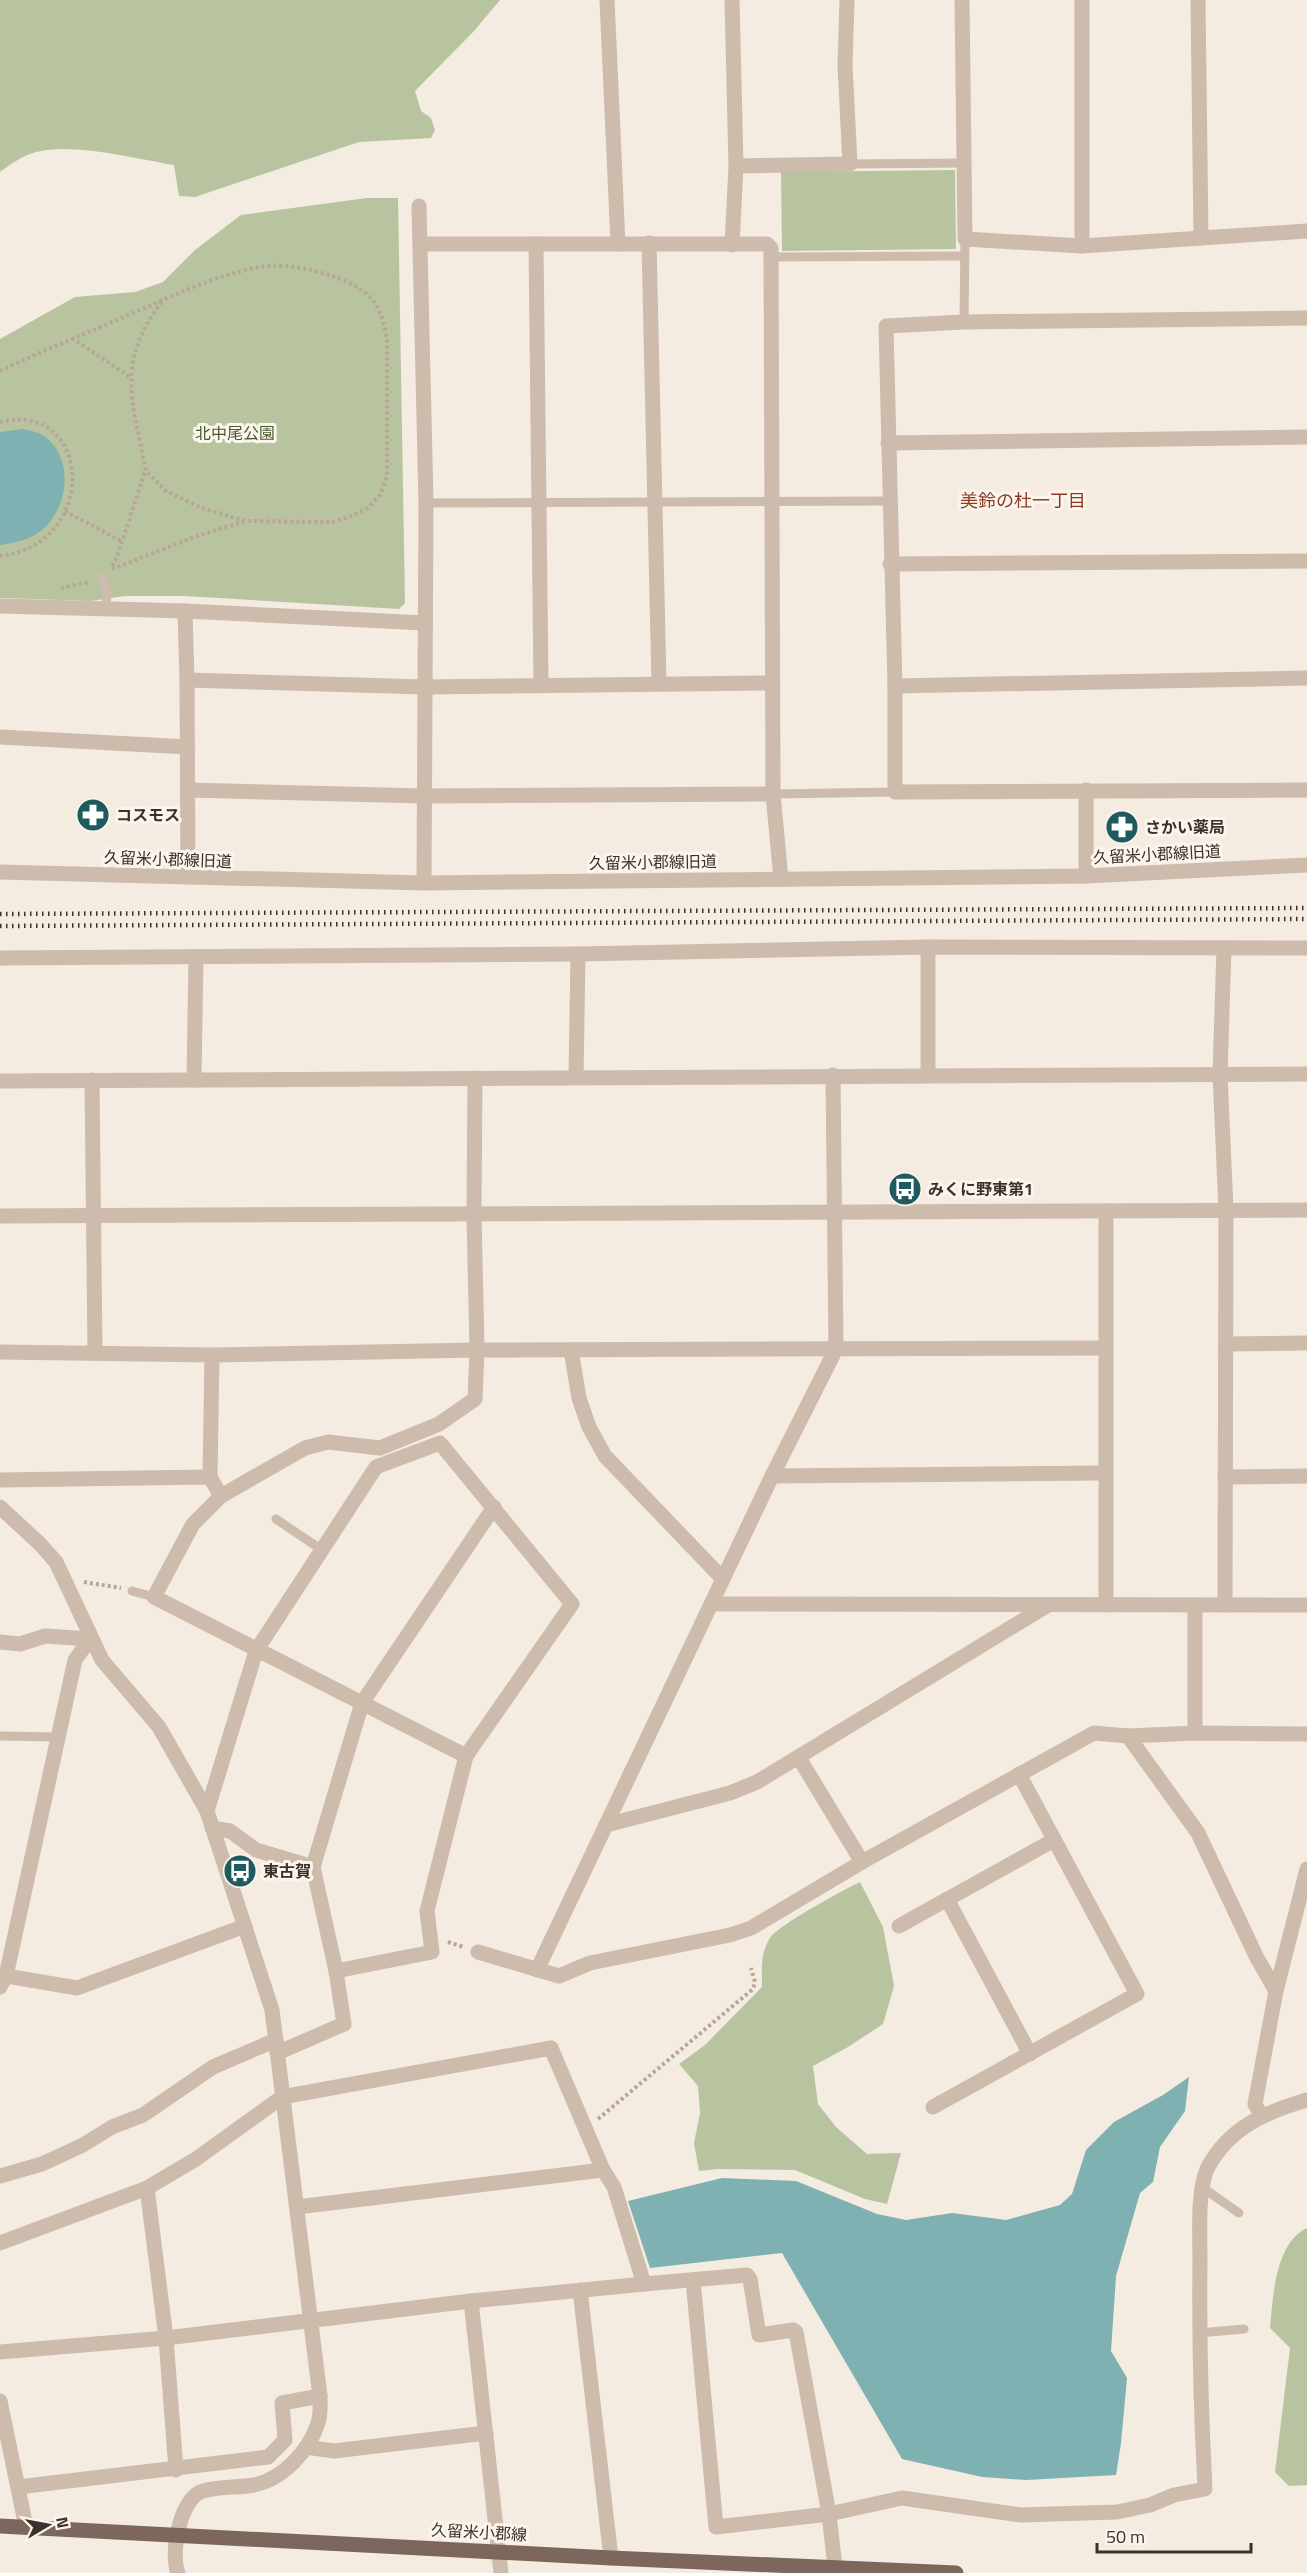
<svg xmlns="http://www.w3.org/2000/svg" width="1307" height="2573" font-family="'Titillium Web','Noto Sans JP',sans-serif">
	<style>
		.green { fill: #b8c4a0 }
		.water { fill: #7fb0b2 }
		.lines { fill: none; stroke-linecap: round; stroke-linejoin: round }
		.path { stroke: #b9a596; stroke-width: 4; stroke-dasharray: 3 3; stroke-linecap: butt }
		.service { stroke: #cdbbac; stroke-width: 9 }
		.minor { stroke: #cdbbac; stroke-width: 15 }
		.tertiary { stroke: #cdbbac; stroke-width: 15 }
		.primary { stroke: #7d675c; stroke-width: 15 }
		.rail { stroke: #3b302b; stroke-width: 4.5; stroke-dasharray: 1.5 4.5; stroke-linecap: butt }
		.labels { text-anchor: middle; stroke-width: 6; stroke-linejoin: round; paint-order: stroke }
		.park-label { font-size: 16px; fill: #4a5a2e; stroke: #fbf5ee }
		.poi-label { font-size: 16px; font-weight: bold; fill: #3b302b; stroke: #fbf5ee; text-anchor: start }
		.street-label { font-size: 16px; fill: #3b302b; stroke: #fbf5ee }
		.neighbourhood-label { font-size: 18px; fill: #8c3b22; stroke: #fbf5ee }
	</style>
	<rect width="100%" height="100%" fill="#f4ebe1"/>
	<g class="green">
		<path d="M0,0h500l-26,31 -59,60 6,20 10,7 4,12 -4,8 -72,4 -164,55 -16,-1 -5,-31c-37,-6 -102,-23 -138,-13 -14,4 -24,11 -36,20z"/>
		<polygon points="955,170 956,249 782,251 781,172"/>
		<polygon points="367,198 398,198 405,603 399,609 184,596 125,596 91,601 0,598 0,339 75,297 135,292 163,282 195,250 241,215"/>
		<path d="M860,1882l23,45 11,59 -11,38 -35,23 -35,19 5,38 18,23 31,27 34,-1 -14,51 -22,-5 -70,-29 -77,-1 -19,2 -5,-28 6,-30 -2,-27 -19,-22 26,-19 57,-58c0,-18 -2,-33 8,-49 7,-12 75,-49 90,-56z"/>
		<path d="M1307,2228v257l-18,1 -14,-14 15,-124 -20,-20c3,-31 5,-85 37,-100z"/>
	</g>
	<g class="water">
		<path d="M23,429c7,2 16,3 21,7 33,24 24,79 -9,99 -10,6 -23,8 -35,10v-113z"/>
		<polygon points="1189,2077 1185,2111 1160,2147 1153,2182 1140,2193 1116,2276 1111,2351 1127,2378 1121,2443 1116,2475 1026,2480 982,2477 902,2459 782,2253 650,2268 628,2201 722,2178 796,2181 877,2214 906,2220 952,2213 1006,2220 1060,2205 1072,2194 1086,2150 1114,2122 1163,2095"/>
	</g>
	<g class="lines">
		<g class="path">
			<polyline points="72,338 130,377"/>
			<path d="M0,371c44,-21 89,-39 135,-59 40,-17 81,-37 124,-45 29,-6 87,8 109,28 13,12 16,29 19,45v136l-7,19 -12,13 -19,9 -17,5 -87,-1 -43,-13 -36,-17 -20,-20c-14,-72 -31,-108 17,-171"/>
			<path d="M0,422c92,-23 101,122 0,134"/>
			<polyline points="65,511 121,541"/>
			<polyline points="112,566 117,557 145,472"/>
			<polyline points="112,569 200,535 243,522"/>
			<polyline points="61,588 89,582"/>
			<polyline points="84,1582 121,1588"/>
			<polyline points="448,1942 464,1947"/>
			<polyline points="598,2119 753,1989 755,1982 751,1968"/>
		</g>
		<g class="service">
			<polyline points="850,164 965,163"/>
			<polyline points="771,257 964,256"/>
			<polyline points="964,322 965,239"/>
			<polyline points="426,503 889,501"/>
			<polyline points="102,576 107,593 106,609"/>
			<polyline points="773,794 895,792"/>
			<polyline points="276,1519 322,1550"/>
			<polyline points="132,1591 154,1597"/>
			<polyline points="0,1736 58,1737"/>
			<polyline points="1203,2188 1239,2213"/>
			<polyline points="1199,2333 1244,2329"/>
		</g>
		<g class="minor">
			<polyline points="607,0 618,244"/>
			<polyline points="732,0 736,166 732,245"/>
			<polyline points="962,0 965,239 1082,246 1307,231"/>
			<polyline points="1198,0 1201,238"/>
			<polyline points="736,166 850,164 845,65 847,0"/>
			<polyline points="419,206 426,503 424,883"/>
			<polyline points="649,243 659,684"/>
			<polyline points="421,244 767,244 771,248 773,794 781,879"/>
			<polyline points="536,244 541,684"/>
			<polyline points="1082,246 1082,0"/>
			<polyline points="1307,318 964,322 886,326 895,686 895,792 1307,790"/>
			<polyline points="888,443 1307,437"/>
			<polyline points="890,564 1307,561"/>
			<polyline points="0,606 185,611 425,623"/>
			<polyline points="185,611 187,680 188,877"/>
			<polyline points="187,680 425,687 772,683"/>
			<polyline points="895,686 1307,678"/>
			<polyline points="0,737 188,747"/>
			<polyline points="188,790 424,796 773,794"/>
			<polyline points="1086,790 1086,876"/>
			<polyline points="1224,948 1220,1074 1226,1210 1225,1605"/>
			<polyline points="0,958 578,954 928,947 1307,948"/>
			<polyline points="928,1074 928,947"/>
			<polyline points="576,1077 578,954"/>
			<polyline points="92,1080 95,1352"/>
			<polyline points="194,1080 196,957"/>
			<polyline points="0,1081 1307,1074"/>
			<polyline points="0,1216 1307,1210"/>
			<polyline points="1226,1344 1307,1343"/>
			<polyline points="571,1350 579,1398 589,1427 605,1456 723,1579"/>
			<polyline points="0,1352 212,1355 477,1350 1106,1348"/>
			<polyline points="772,1476 1105,1473"/>
			<polyline points="210,1477 212,1355"/>
			<polyline points="1225,1477 1307,1476"/>
			<polyline points="0,1480 210,1477 221,1496 305,1448 328,1442 380,1448 439,1424 475,1399 477,1350 474,1214 475,1078"/>
			<polyline points="221,1496 193,1524 154,1597 466,1756 427,1911 432,1952 336,1971 344,2024 277,2053"/>
			<polyline points="711,1604 1307,1605"/>
			<polyline points="1106,1605 1106,1211"/>
			<polyline points="1195,1605 1195,1733"/>
			<polyline points="0,1642 20,1644 45,1636 90,1639"/>
			<polyline points="1128,1736 1198,1833 1257,1958 1276,1991 1255,2104 1261,2115"/>
			<polyline points="799,1758 862,1862"/>
			<polyline points="207,1811 256,1651 376,1467 440,1443 572,1604 466,1756"/>
			<polyline points="606,1825 730,1793 757,1782 1048,1605"/>
			<polyline points="212,1828 230,1831 256,1850 313,1867 362,1703 494,1507"/>
			<polyline points="313,1867 336,1971"/>
			<polyline points="947,1899 1030,2054"/>
			<polyline points="899,1926 1054,1840"/>
			<polyline points="478,1952 559,1976 590,1963 730,1935 751,1928 862,1862 1094,1733 1128,1736 1195,1733 1307,1734"/>
			<polyline points="537,1970 772,1476 836,1349 833,1075"/>
			<polyline points="0,1975 77,1988 245,1926"/>
			<polyline points="0,1987 6,1976 75,1660 90,1639"/>
			<polyline points="1276,1991 1307,1869"/>
			<polyline points="933,2107 1137,1994 1019,1774"/>
			<polyline points="0,2176 42,2164 83,2145 112,2127 143,2115 213,2067 276,2040"/>
			<polyline points="147,2188 166,2338 176,2470"/>
			<polyline points="297,2207 603,2170"/>
			<polyline points="0,2243 147,2188 196,2159 282,2097 551,2048 603,2170 614,2187 644,2284 747,2275 750,2279 759,2335 793,2330 796,2332 829,2514 835,2567"/>
			<path d="M693,2280l23,247 113,-13 73,-16 119,17 96,-3 33,-7 24,-10 31,-6c-4,-76 -6,-151 -5,-228 0,-25 -3,-72 8,-94 22,-40 58,-55 99,-67"/>
			<polyline points="580,2290 611,2558"/>
			<polyline points="471,2301 501,2573"/>
			<polyline points="0,2352 166,2338 471,2301 644,2284"/>
			<polyline points="0,2401 26,2527"/>
			<polyline points="306,2447 334,2451 486,2433"/>
			<polyline points="18,2487 268,2457 285,2440 282,2403 320,2396"/>
		</g>
		<g class="tertiary">
			<polyline points="0,872 424,883 1086,876 1307,865"/>
			<path d="M0,1507l40,37 16,18 46,98 57,67 48,84 65,199 48,386c0,9 1,19 -2,27 -9,28 -35,56 -64,62 -17,3 -35,1 -51,6 -23,6 -33,63 -25,82"/>
		</g>
		<polyline class="primary" points="0,2526 611,2558 956,2573"/>
		<g class="rail">
			<polyline points="0,914 1307,908"/>
			<polyline points="0,926 1307,919"/>
		</g>
	</g>
	<defs>
		<symbol id="pharmacy-disc" viewBox="-11 -11 22 22"><circle r="9.5" fill="#1f5a5e" stroke="#fbf5ee"/><path d="M-2-6h4v4h4v4h-4v4h-4v-4h-4v-4h4Z" fill="#fff"/></symbol>
		<symbol id="bus-disc" viewBox="-11 -11 22 22"><circle r="9.5" fill="#1f5a5e" stroke="#fbf5ee"/><path d="M-5-6H5V4H4V6H2V4H-2V6H-4V4H-5ZM-3.5-4V0h7V-4ZM-3.5 1.2v1.5H-2V1.2ZM2 1.2v1.5H3.5V1.2Z" fill="#fff"/></symbol>
	</defs>
	<g fill-rule="evenodd">
		<use href="#pharmacy-disc" x="74" y="796" width="38" height="38"/>
		<use href="#pharmacy-disc" x="1103" y="808" width="38" height="38"/>
		<use href="#bus-disc" x="886" y="1170" width="38" height="38"/>
		<use href="#bus-disc" x="221" y="1852" width="38" height="38"/>
	</g>
	<g class="labels">
		<g class="park-label">
			<text x="235" y="439">北中尾公園</text>
		</g>
		<g class="poi-label">
			<text x="116" y="821">コスモス</text>
			<text x="1145" y="833">さかい薬局</text>
			<text x="928" y="1195">みくに野東第1</text>
			<text x="263" y="1877">東古賀</text>
		</g>
		<g class="street-label">
			<text transform="translate(1157 854) rotate(-3)" y="6">久留米小郡線旧道</text>
			<text transform="translate(168 859) rotate(2)" y="6">久留米小郡線旧道</text>
			<text transform="translate(653 862) rotate(-1)" y="6">久留米小郡線旧道</text>
			<text transform="translate(479 2532) rotate(3)" y="6">久留米小郡線</text>
		</g>
		<g class="neighbourhood-label">
			<text x="1023" y="507">美鈴の杜一丁目</text>
		</g>
	</g>
	<g transform="translate(48 2525) rotate(80)" stroke="#fbf5ee" stroke-width="4.5" paint-order="stroke">
	<path d="M0-4.5L10 22L0 15L-10 22Z" fill="#3b302b"/>
	<text y="-9" font-size="16" font-weight="bold" text-anchor="middle" fill="#3b302b">N</text>
	</g>
	<path d="M1097 2543v9h154v-9" fill="none" stroke="#3b302b" stroke-width="3"/>
	<text x="1106" y="2543" font-size="18" fill="#3b302b" stroke="#fbf5ee" stroke-width="4.5" paint-order="stroke">50 m</text>
</svg>
